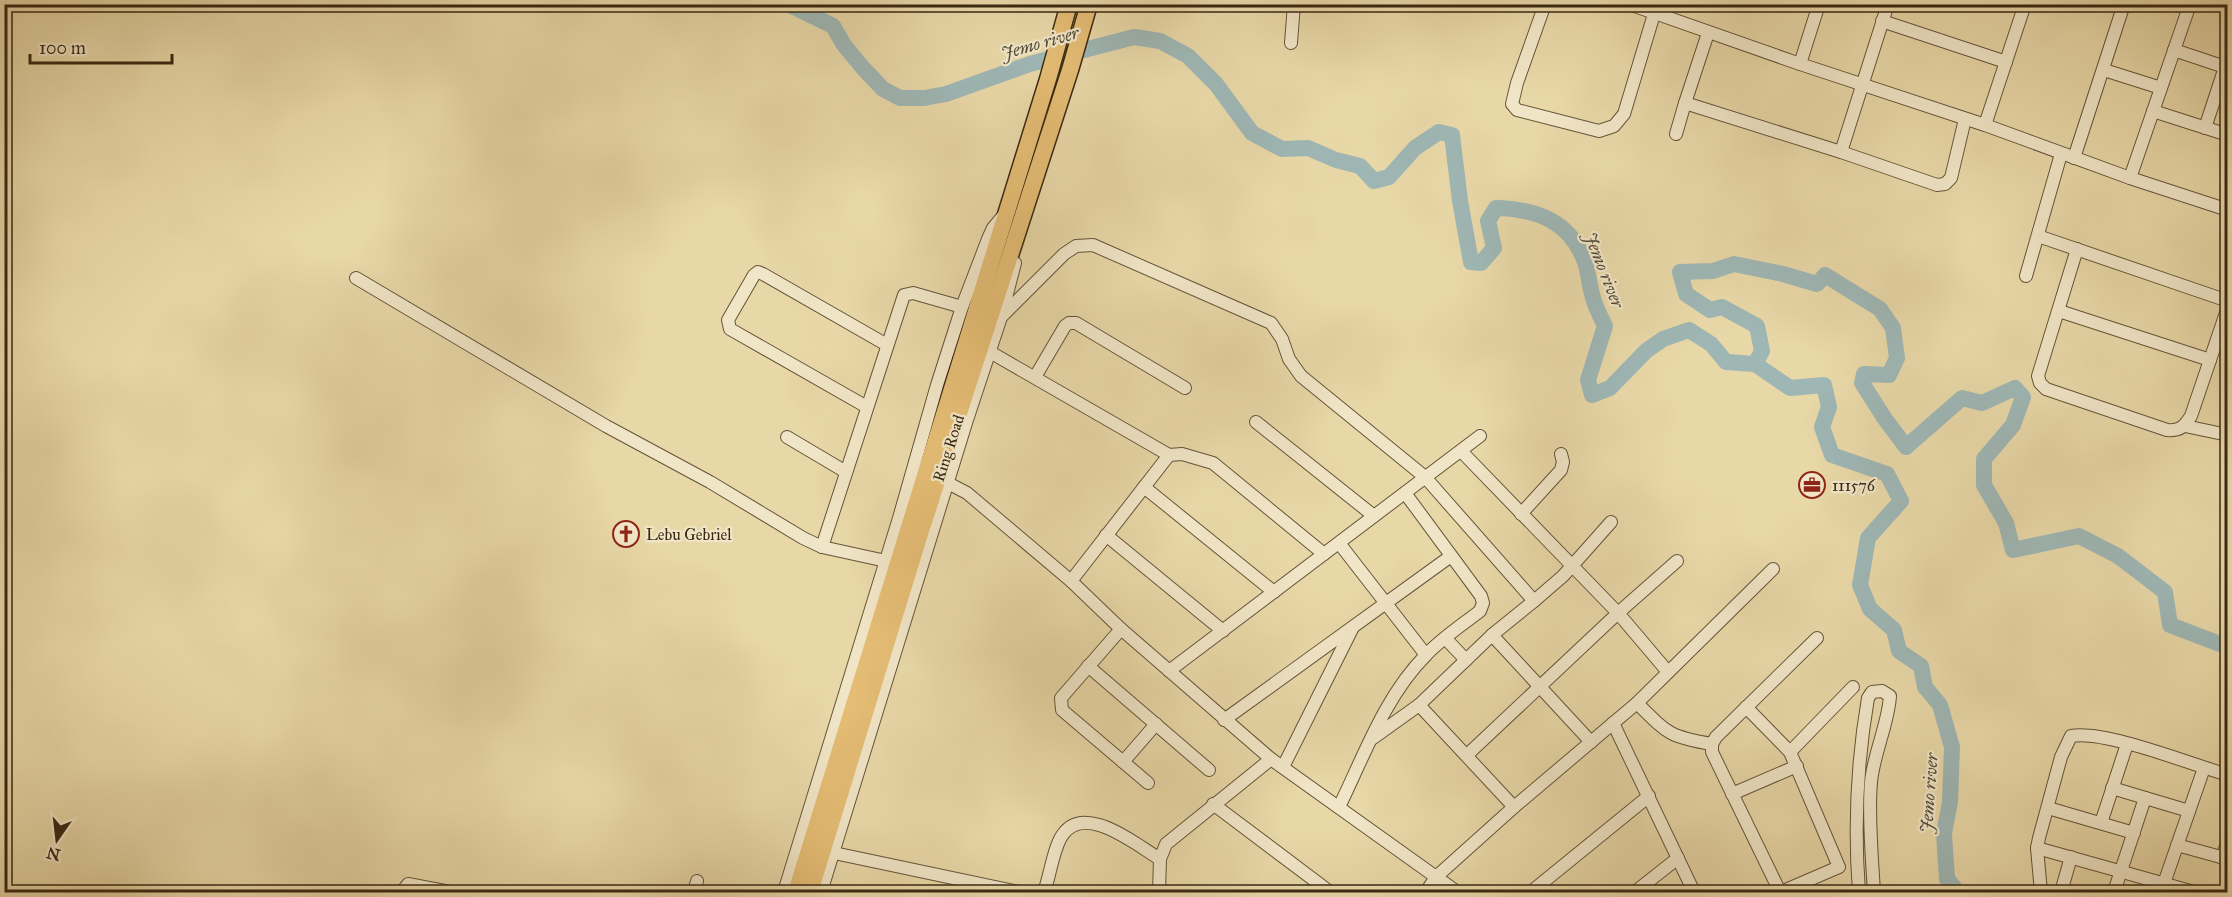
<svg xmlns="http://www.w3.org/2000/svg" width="2232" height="897" font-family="'IM FELL Great Primer',serif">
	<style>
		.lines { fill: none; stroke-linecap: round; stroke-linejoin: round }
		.river { stroke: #9eb6b4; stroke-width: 16 }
		.minor-casing { stroke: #655438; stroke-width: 14 }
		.highway-casing { stroke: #392913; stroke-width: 19 }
		.minor { stroke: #f0e5c6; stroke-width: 12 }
		.highway { stroke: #e4bc74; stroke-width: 16 }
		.labels { text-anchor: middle; stroke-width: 4.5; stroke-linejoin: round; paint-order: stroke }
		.street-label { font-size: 16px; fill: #392913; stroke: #f0e5c6 }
		.poi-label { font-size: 16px; fill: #392913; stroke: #f0e5c6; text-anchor: start }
		.water-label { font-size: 18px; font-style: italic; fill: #524c3b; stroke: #f0e5c6 }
	</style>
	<rect width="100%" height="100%" fill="#e8d7a7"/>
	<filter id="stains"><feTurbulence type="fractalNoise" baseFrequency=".00333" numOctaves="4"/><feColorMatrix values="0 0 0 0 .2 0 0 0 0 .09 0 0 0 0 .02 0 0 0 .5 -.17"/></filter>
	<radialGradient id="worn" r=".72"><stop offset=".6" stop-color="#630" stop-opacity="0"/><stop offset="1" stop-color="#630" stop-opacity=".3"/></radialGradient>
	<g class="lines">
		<g class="river">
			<path d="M788,4l45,22 11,19 19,23 20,21 17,9h24l22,-4 84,-30 104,-27 26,4 28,15 28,28 36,49 30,16 26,-1 28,12 24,6 14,15 15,-4 26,-29 24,-16 13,3 8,66 11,61 10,1 13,-15 -6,-27 8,-13c42,1 76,14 90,57 3,12 4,25 8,36 3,9 7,17 11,25l-17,54 4,15 18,-7 36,-37 17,-12 26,-9 22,14 15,18 29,2 35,24 34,-3 5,22 -7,20 10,28 55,19 14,27 -33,37 -8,47 10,24 24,21 5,21 22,15 4,21 15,18 12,42 -2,55 -6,31 3,46 11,13"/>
			<polyline points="1755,364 1762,351 1757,326 1722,307 1710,310 1686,294 1680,272 1713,271 1734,264 1783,274 1817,284 1825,275 1880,309 1893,328 1897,358 1889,375 1864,374 1862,383 1885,419 1906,447 1962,398 1982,403 2015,388 2023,397 2013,425 1984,459 1984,485 2006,523 2013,550 2079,536 2118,556 2165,592 2170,625 2228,647"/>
		</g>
		<defs>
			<g id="minor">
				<polyline points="1545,4 1517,83 1512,104 1517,110 1599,131 1614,126 1624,114 1654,14"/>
				<polyline points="1629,4 1800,64 1985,125 2130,178 2228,210"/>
				<polyline points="1882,21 2006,62"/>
				<polyline points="1708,33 1685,103 1841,152 1937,185 1945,184 1951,178 1965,119"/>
				<polyline points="1291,43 1294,4"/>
				<polyline points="2174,50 2228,68"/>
				<polyline points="1800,64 1819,4"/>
				<polyline points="2104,70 2161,88"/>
				<polyline points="2153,111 2228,135"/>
				<polyline points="1985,125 2025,4"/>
				<polyline points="2205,128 2225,67"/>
				<polyline points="1676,134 1685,103"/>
				<polyline points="1841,152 1888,4"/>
				<polyline points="2074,158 2124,4"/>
				<polyline points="2130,178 2190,4"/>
				<polyline points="2038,236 2228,301"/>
				<path d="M2077,249l-39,127 2,7 6,6 121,41c13,1 17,-3 24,-14l37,-109"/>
				<polyline points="2026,276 2061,154"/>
				<polyline points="356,278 606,426 710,482 803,538 822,547 886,561"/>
				<polyline points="2059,311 2210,360"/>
				<polyline points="1001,317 1064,254 1076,246 1093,245 1271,323 1282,339 1289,359 1301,376 1425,477 1534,601 1492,635 1419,705 1373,738"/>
				<polyline points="990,352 1169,455 1182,454 1213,463 1324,554"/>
				<polyline points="1035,377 1065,326 1069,323 1076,323 1185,388"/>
				<polyline points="867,407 730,329 728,320 754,275 758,272 763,274 887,345"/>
				<polyline points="1256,422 1374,516"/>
				<polyline points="2185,426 2228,435"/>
				<polyline points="787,437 846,472"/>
				<polyline points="1461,451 1618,613 1668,672"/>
				<polyline points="942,480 967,493 1071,581 1121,629 1271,759 1457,892"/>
				<polyline points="1144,487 1274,592"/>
				<polyline points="1521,514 1561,470 1563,462 1561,454"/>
				<polyline points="1106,535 1223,631"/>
				<polyline points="1339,543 1426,655"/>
				<polyline points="822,547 904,295 913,293 962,307"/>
				<polyline points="1071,581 1169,455"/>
				<polyline points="1534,601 1563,576 1611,522"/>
				<polyline points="1121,629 1061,698 1062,710 1148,783"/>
				<polyline points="1492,635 1591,742"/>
				<polyline points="1445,638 1466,660"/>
				<polyline points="1088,666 1209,770"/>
				<polyline points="1169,671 1480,436"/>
				<path d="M1637,703c30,30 32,34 75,41"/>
				<polyline points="1419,705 1514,807"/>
				<polyline points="1746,707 1790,752 1839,867 1781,892"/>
				<polyline points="1224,720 1451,556"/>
				<polyline points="1613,723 1694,892"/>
				<polyline points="1790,752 1853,687"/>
				<polyline points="1467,755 1618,613 1677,561"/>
				<polyline points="1123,762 1156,724"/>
				<polyline points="1283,767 1352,629"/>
				<polyline points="2112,788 2189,811"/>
				<polyline points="1732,794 1797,766"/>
				<polyline points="1213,804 1330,892"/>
				<path d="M1339,807c25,-51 46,-111 87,-152 16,-17 36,-30 54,-44l3,-8 -2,-7 -76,-103"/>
				<polyline points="2048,808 2134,833"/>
				<polyline points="2101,823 2127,744"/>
				<polyline points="2177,845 2228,859"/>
				<polyline points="2037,848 2194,892"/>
				<polyline points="834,853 1019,892"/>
				<polyline points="2222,858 2228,841"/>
				<polyline points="402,892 408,884 450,892"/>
				<polyline points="694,892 697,881"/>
				<polyline points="784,892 899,518 937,385 962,307 988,239 993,228 1003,216"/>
				<polyline points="821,892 966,423 1001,317 1015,263"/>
				<path d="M1044,892c6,-16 8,-37 16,-53 21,-40 75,5 100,20"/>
				<polyline points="1159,892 1160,859 1166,844 1271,759"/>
				<polyline points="1426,892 1436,877 1514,807 1637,703 1773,569"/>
				<polyline points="1531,892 1649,796"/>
				<polyline points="1635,892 1678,858"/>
				<polyline points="1780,892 1712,752 1712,744 1716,737 1817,638"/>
				<path d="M1859,892c-5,-65 -2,-130 9,-194l4,-6 10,-1 8,5c-2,29 -16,56 -19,86 -3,34 1,76 3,110"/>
				<path d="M2041,892l-4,-44 2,-10 22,-81 10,-21c35,-6 119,28 157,39"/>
				<polyline points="2061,892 2071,857"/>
				<polyline points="2114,892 2145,798"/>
				<polyline points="2161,892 2204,768"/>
			</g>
			<g id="highway">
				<polyline points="796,892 1048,79 1069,4"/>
				<polyline points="810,892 919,537 1070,70 1089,4"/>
			</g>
		</defs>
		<use href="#minor" class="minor-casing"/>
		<use href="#highway" class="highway-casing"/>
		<use href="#minor" class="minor"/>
		<use href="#highway" class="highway"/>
	</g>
	<defs>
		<symbol id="office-ring" viewBox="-11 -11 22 22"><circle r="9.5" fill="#f0e5c6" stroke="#8f2418" stroke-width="1.5"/><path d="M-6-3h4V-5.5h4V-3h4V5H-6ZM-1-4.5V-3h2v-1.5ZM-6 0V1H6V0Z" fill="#8f2418"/></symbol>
		<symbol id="church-ring" viewBox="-11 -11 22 22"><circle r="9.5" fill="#f0e5c6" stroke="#8f2418" stroke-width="1.5"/><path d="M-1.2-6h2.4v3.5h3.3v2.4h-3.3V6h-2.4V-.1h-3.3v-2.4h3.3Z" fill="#8f2418"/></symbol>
	</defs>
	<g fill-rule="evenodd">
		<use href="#office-ring" x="1797" y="470" width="30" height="30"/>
		<use href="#church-ring" x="611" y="519" width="30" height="30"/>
	</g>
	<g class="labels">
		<g class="street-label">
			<text transform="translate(948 448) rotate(-72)" y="6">Ring Road</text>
		</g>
		<g class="poi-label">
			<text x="1832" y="491">111576</text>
			<text x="646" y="540">Lebu Gebriel</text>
		</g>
		<g class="water-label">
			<text transform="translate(1040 43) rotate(-16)" y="6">Jemo river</text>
			<text transform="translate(1604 270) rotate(68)" y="6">Jemo river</text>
			<text transform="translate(1929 793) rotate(-86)" y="6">Jemo river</text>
		</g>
	</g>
	<rect width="2232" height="897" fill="none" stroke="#e8d7a7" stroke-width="24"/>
	<rect x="6" y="6" width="2220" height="885" fill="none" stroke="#392913" stroke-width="3"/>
	<rect x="12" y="12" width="2208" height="873" fill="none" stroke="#392913" stroke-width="1.5"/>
	<g transform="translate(57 840) rotate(194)" stroke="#f0e5c6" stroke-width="4.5" paint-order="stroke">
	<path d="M0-4.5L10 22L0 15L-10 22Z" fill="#392913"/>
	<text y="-9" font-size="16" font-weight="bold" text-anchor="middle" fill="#392913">N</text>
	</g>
	<path d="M30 54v9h142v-9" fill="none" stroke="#392913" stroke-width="3"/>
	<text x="39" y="54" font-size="18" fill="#392913" stroke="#f0e5c6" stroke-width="4.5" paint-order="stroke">100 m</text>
	<rect width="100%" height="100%" filter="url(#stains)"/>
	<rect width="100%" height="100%" fill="url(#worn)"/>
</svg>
